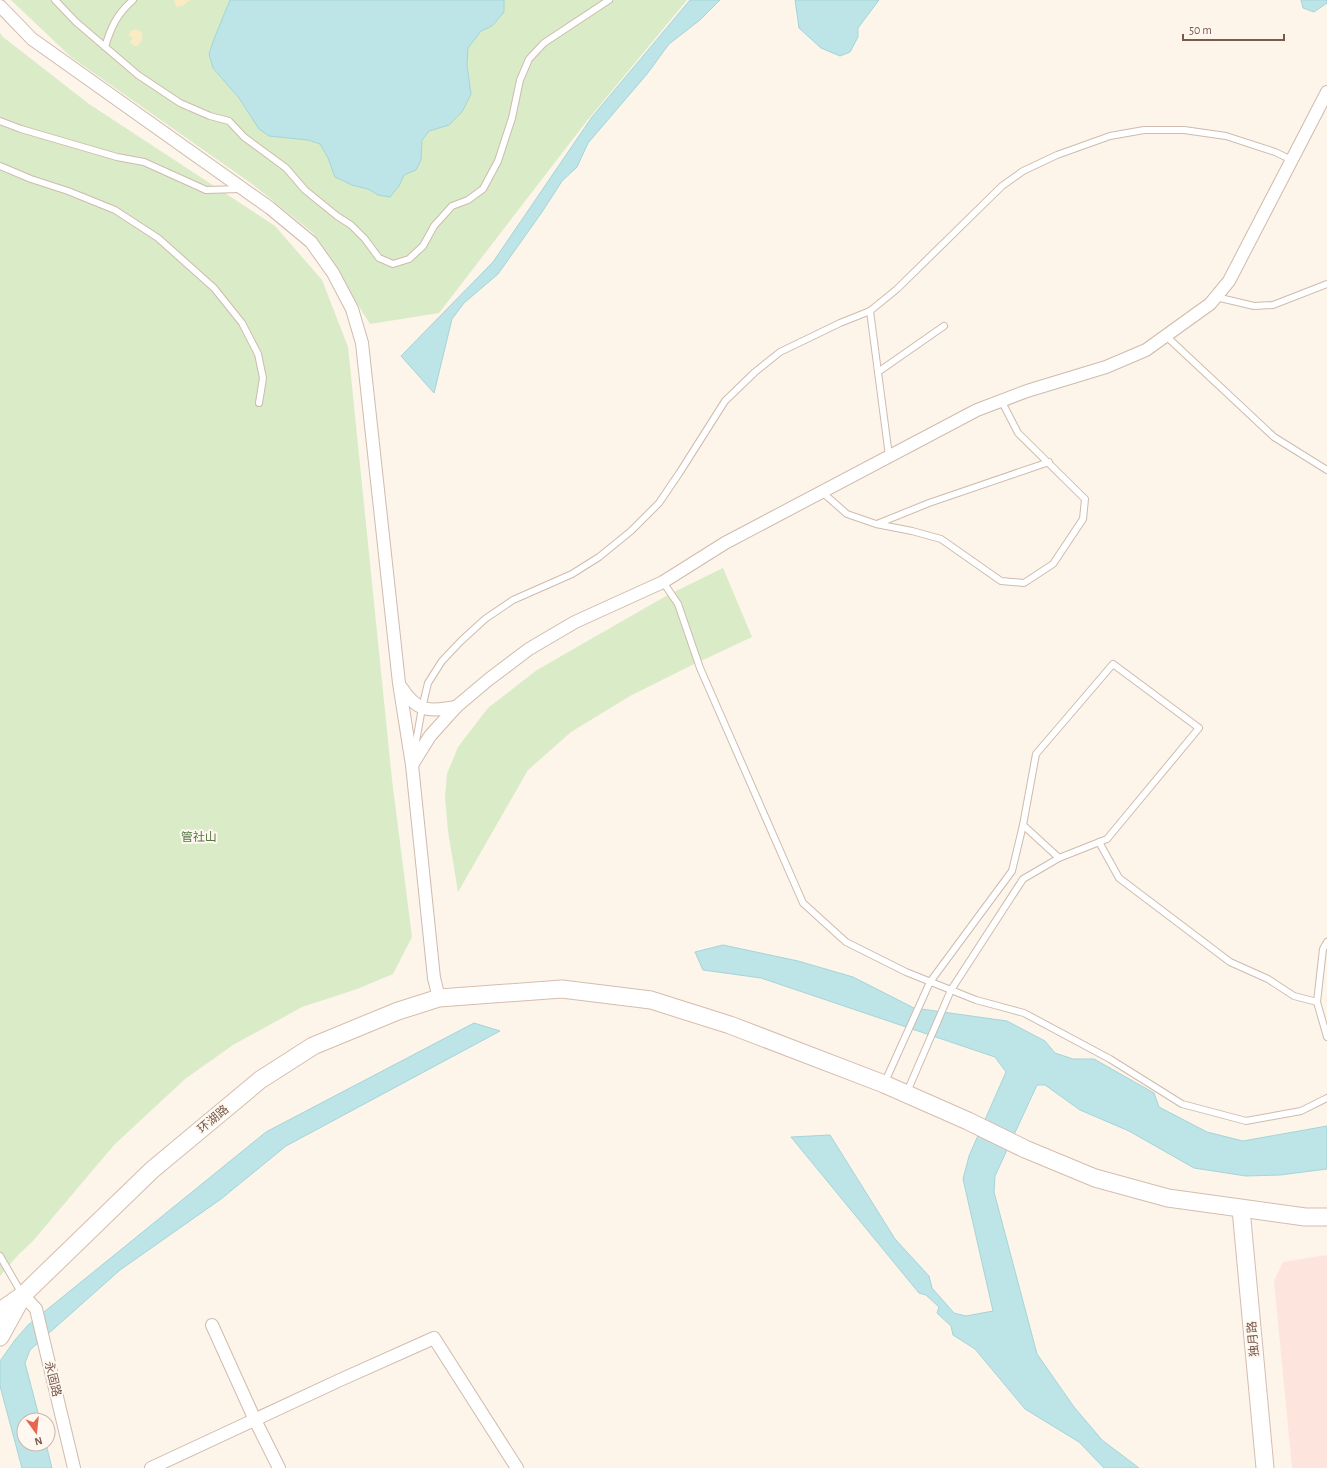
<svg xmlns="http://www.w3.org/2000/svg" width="1327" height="1468" font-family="'Alegreya Sans','Noto Sans SC',sans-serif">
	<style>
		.commercial { fill: #fde5de }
		.green { fill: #d9ebc7 }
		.sand { fill: #fbebc5 }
		.water { fill: #bde4e7; stroke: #a4d5d9 }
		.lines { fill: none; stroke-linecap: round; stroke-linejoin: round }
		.lane-casing { stroke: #cfbbae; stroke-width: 8 }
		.street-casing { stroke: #cfbbae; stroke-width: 14 }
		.secondary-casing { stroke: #d5bdae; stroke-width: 19 }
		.lane { stroke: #fff; stroke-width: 6 }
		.street { stroke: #fff; stroke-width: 12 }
		.secondary { stroke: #fff; stroke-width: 17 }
		.labels { text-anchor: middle; stroke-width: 4; stroke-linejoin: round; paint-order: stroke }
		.park-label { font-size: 12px; fill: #557841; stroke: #fff8f0 }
		.street-label { font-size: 12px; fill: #78594c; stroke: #fff8f0 }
	</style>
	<rect width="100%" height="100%" fill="#fdf4ea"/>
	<polygon class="commercial" points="1327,1255 1327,1468 1292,1468 1274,1281 1283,1262"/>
	<g class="green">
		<polygon points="11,0 687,0 586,122 439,313 370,324 313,233 252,184 71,57"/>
		<polygon points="0,33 3,37 89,104 275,226 322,280 348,347 392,780 412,937 393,974 357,989 302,1007 233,1045 185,1079 114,1145 32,1242 19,1254 0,1276"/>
		<polygon points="723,568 752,637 688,667 630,696 571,732 528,770 458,892 448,831 445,797 447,774 458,747 488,708 537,670 666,596"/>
	</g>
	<g class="sand">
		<polygon points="174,0 191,0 187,2 183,6 176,7"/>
		<polygon points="136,29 142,32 142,40 138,46 134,46 130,42 133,38 129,36 130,31"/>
	</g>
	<g class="water">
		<polygon points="230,0 504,0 504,12 492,26 481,31 468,48 467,66 471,94 462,112 449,125 429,131 422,140 421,160 416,170 404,175 399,186 390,197 378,195 368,189 352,185 335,177 328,158 320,144 308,140 269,136 259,129 239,98 213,68 209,54 214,39"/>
		<polygon points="690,0 720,0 700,20 669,44 647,74 588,143 577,167 562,181 542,212 498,274 464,303 452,319 434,393 401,356 493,262 592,117"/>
		<polygon points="795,0 879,0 858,28 858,37 850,52 840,56 821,48 799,28"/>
		<polygon points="1301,0 1327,0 1327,3 1314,12 1303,8"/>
		<polygon points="723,945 798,961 853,977 914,1008 1007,1021 1045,1041 1055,1053 1073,1059 1094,1059 1154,1093 1159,1107 1207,1132 1243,1141 1327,1126 1327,1169 1280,1175 1246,1176 1194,1168 1129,1131 1080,1110 1045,1085 1037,1085 995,1176 994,1192 1037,1354 1074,1407 1102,1440 1139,1468 1104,1468 1079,1442 1025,1409 975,1349 953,1335 951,1326 937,1313 939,1307 926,1295 919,1293 791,1137 830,1135 895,1239 929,1276 932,1288 954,1313 966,1316 993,1311 963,1179 969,1156 1006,1072 995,1057 761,978 703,970 695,952"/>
		<polygon points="474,1023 500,1031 286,1146 221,1199 120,1270 30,1350 25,1363 40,1420 24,1420 24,1444 46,1444 52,1468 22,1468 0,1386 0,1361 15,1340 28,1325 266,1132"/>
	</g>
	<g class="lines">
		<defs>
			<g id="lane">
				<polyline points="55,0 76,22 138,75 180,103 210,116 229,121 244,137 286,168 305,190 337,216 351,225 365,239 379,258 393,264 409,259 423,246 434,226 452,206 468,200 483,189 498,161 512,118 520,80 529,59 544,43 609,0"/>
				<path d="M105,47c6,-20 12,-33 28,-47"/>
				<polyline points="0,121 21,129 117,157 144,162 206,190 240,189"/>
				<polyline points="0,166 31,179 68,191 115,210 158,238 214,288 242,323 258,354 263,378 259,403"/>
				<polyline points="1216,297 1254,306 1273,305 1327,284"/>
				<polyline points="870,311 889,456"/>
				<polyline points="1166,336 1274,437 1327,470"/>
				<polyline points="878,372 944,326"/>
				<polyline points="822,492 847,514 876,524 912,531 941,539 1001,581 1024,583 1053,564 1083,519 1085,499 1018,433 1001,400"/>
				<polyline points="877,524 929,503 1049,462"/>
				<polyline points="663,582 678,604 700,668 803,903 846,942 906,972 976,1000 1024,1013 1110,1059 1182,1104 1246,1121 1301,1111 1327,1098"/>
				<polyline points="414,753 422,708 428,683 442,661 461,641 485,619 513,600 572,574 599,557 631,531 659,503 680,472 725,401 755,372 780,352 840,323 870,311 897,289 1002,186 1023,171 1057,155 1110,136 1144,130 1184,130 1226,136 1275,152 1292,160"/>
				<polyline points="1023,825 1059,858"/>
				<polyline points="1099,842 1119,878 1230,962 1268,979 1294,996 1317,1002"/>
				<polyline points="1327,942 1323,949 1317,1002 1327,1037"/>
				<polyline points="884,1084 930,982 1012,871 1023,825 1036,754 1113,664 1199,728 1107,839 1059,858 1023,879 951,990 907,1092"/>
				<polyline points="0,1256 22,1294"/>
			</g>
			<g id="street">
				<polyline points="0,6 32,39 270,208 311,242 333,273 352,309 362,343 399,683 412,765 434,978 439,998"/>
				<path d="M401,687c16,25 28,25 55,20"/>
				<polyline points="412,765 430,736 456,707 488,680 529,649 575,622 663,582 725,543 977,410 1027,391 1106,367 1146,350 1210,304 1229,281 1327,92"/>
				<polyline points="23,1295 36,1309 74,1468"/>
				<polyline points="212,1325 255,1420 279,1468"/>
				<polyline points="151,1468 340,1380 434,1338 517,1468"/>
			</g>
			<g id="secondary">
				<polyline points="1241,1209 1265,1468"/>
				<polyline points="0,1311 23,1295 152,1170 260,1080 313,1046 398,1011 439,998 562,989 651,1000 730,1025 884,1084 968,1121 1025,1149 1095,1178 1168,1198 1305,1217 1327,1217"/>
				<polyline points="0,1337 21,1299"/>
			</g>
		</defs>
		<use href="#lane" class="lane-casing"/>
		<use href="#street" class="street-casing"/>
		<use href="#secondary" class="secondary-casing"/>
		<use href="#lane" class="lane"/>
		<use href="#street" class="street"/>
		<use href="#secondary" class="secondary"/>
	</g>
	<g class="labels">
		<g class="park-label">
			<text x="199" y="841">管社山</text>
		</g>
		<g class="street-label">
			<text transform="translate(213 1119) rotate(-40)" y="4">环湖路</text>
			<text transform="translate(1253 1339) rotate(-95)" y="4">独月路</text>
			<text transform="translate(53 1379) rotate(76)" y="4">永固路</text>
		</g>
	</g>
	<g transform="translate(36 1432) rotate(165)"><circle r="19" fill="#fff8f0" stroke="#c9b8ae"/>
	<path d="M0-3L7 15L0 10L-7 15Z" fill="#e66650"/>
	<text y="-6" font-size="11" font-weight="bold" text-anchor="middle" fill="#78594c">N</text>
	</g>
	<path d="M1183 34v6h101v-6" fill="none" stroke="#78594c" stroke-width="2"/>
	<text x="1189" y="34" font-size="12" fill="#78594c" stroke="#fff8f0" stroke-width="3" paint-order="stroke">50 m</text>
</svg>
